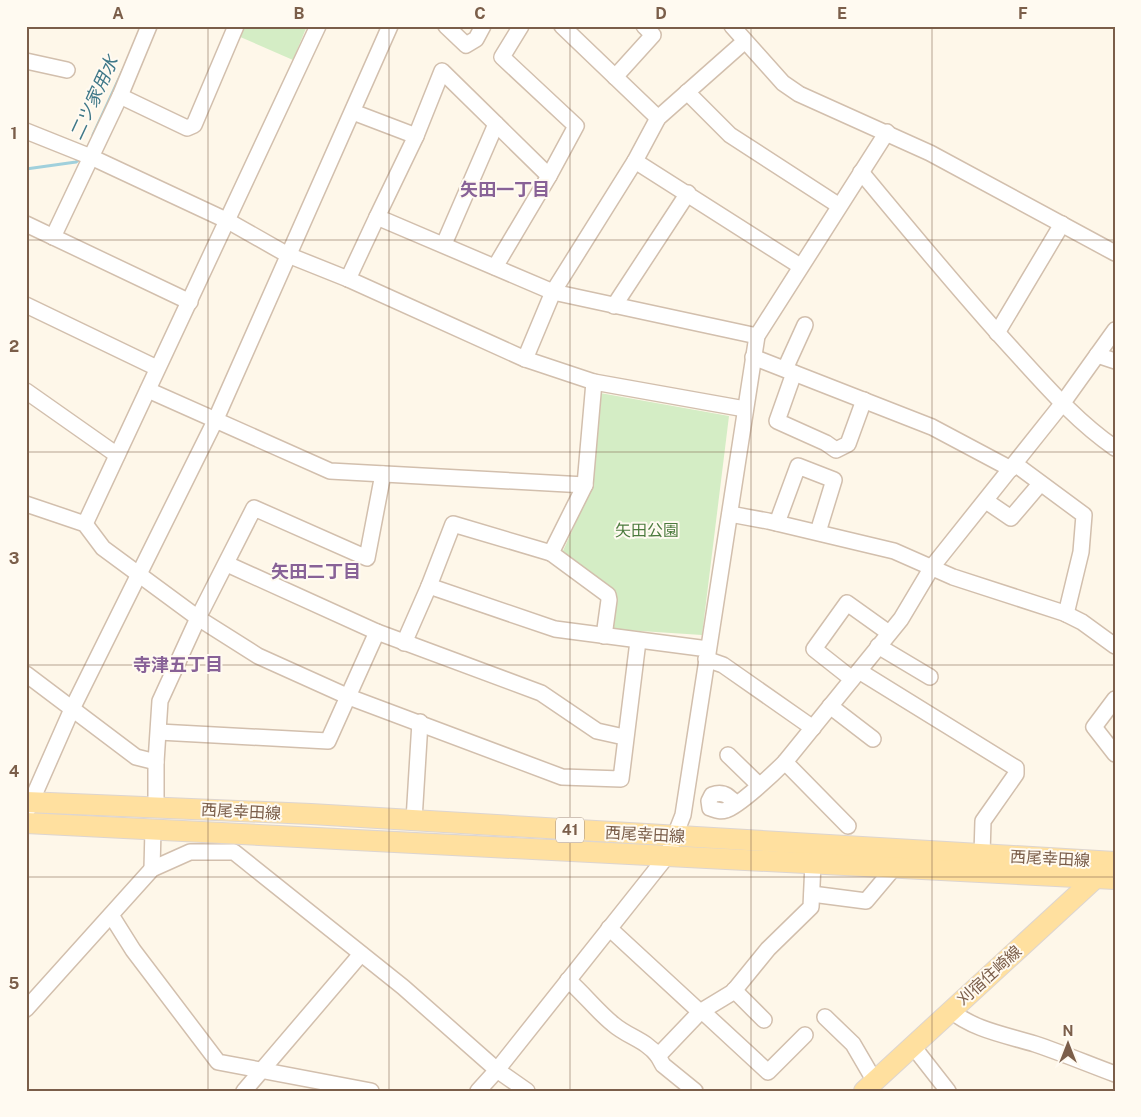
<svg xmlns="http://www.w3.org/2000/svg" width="1141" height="1117" font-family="'Public Sans','Noto Sans JP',sans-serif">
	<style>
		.green { fill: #d4edc5 }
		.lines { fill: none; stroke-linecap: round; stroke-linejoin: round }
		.stream { stroke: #a0d0dc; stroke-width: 3 }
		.minor-casing { stroke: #d2bfad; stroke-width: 18 }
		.major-casing { stroke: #ddd5d0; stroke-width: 22 }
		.minor { stroke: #fff; stroke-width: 15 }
		.major { stroke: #ffe09f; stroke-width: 20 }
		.grid { fill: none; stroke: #7b5e4a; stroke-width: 1; stroke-opacity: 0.55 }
		.labels { text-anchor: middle; stroke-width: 4; stroke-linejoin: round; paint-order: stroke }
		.shield { fill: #fffaf1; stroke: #a38d7c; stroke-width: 1 }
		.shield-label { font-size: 15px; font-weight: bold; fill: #7b5e4a }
		.park-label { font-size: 16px; fill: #4c7b3e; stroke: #fffaf1 }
		.street-label { font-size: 16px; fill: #7b5e4a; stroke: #fffaf1 }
		.water-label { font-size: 18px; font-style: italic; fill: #3f7888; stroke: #fffaf1 }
		.neighbourhood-label { font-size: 18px; font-weight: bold; fill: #886297; stroke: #fffaf1 }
		.neatline { fill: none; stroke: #7b5e4a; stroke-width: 2 }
		.grid-label { font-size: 16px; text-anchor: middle; font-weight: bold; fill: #7b5e4a }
	</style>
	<rect width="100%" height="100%" fill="#fef7e9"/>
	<g class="green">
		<polygon points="243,26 307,26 293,60 238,36"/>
		<polygon points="600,393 729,416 702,635 610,629 616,592 562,553 592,487"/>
	</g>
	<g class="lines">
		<g class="stream">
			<polyline points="93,135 123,70"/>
			<polyline points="26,169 76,162 81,158"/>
		</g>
		<defs>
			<g id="minor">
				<polyline points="446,26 466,45 476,39 483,26"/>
				<polyline points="521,26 502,57 576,126 549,176 442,71 416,136 377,217 553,292 757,336"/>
				<polyline points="562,26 658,118"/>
				<polyline points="732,26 783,83 799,94 930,153 1115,253"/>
				<polyline points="26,61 67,70"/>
				<polyline points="615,77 653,35 644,26"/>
				<polyline points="687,92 730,135 838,205"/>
				<polyline points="120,96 187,128 194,125 236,26"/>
				<polyline points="353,112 416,136"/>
				<polyline points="26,131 91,157 228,221 288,255 348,279 525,359 594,382 745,409"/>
				<polyline points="635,161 800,266"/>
				<path d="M861,172c50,60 100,121 153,179 32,35 62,70 101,97"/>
				<polyline points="26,224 190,302"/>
				<polyline points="53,237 120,96 149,26"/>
				<polyline points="444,244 496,124"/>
				<polyline points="495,267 549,176"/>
				<polyline points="348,279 377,217"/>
				<polyline points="26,305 157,368"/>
				<polyline points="614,306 688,193"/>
				<polyline points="997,333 1062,224"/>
				<polyline points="1097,355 1115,361"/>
				<polyline points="753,357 932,427 1011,469"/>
				<polyline points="525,359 553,292 635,161 658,118 745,41"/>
				<polyline points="785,369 805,325"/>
				<polyline points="794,373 777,421 826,443 836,450 848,444 864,400"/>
				<polyline points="594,382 585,485 551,553 608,595 609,600 604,636"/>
				<polyline points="148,390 330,471 585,485"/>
				<polyline points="26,391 117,455"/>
				<polyline points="1015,464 1084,515 1081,552 1066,614"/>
				<polyline points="986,501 1011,518 1040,484"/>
				<polyline points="26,504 85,524 103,548 198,618 258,656 349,697 562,777 621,779 638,641"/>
				<polyline points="730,514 768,521 894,551 953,577 1064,613 1082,622 1115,646"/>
				<polyline points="777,523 798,466 834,480 818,532"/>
				<polyline points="85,524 318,26"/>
				<polyline points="227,564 377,632 541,693 597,731 624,737"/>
				<polyline points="429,586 453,524 551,553"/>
				<polyline points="404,643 429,586 555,629 708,649"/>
				<polyline points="878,646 930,677"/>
				<polyline points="706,659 723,665 813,728"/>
				<polyline points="859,671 1016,768 1016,774 983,821 982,854"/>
				<polyline points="26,674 136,757 156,762"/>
				<polyline points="852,679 814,649 847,603 889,633"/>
				<polyline points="1115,699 1094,727 1115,754"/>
				<polyline points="830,706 873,739"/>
				<polyline points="159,732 328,741 377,632"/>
				<polyline points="728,755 759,785"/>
				<polyline points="785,762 848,826"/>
				<path d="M735,804c-6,-9 -12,-13 -23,-9l-3,6 1,7c6,2 10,4 16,2 13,-4 48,-37 59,-48l116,-143 31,-52 130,-163 53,-74"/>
				<polyline points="156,807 156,762 160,701 198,618 254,508 367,558 383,474"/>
				<polyline points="28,809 72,709 215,421 390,26"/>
				<polyline points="414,820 420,722"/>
				<polyline points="152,869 153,829"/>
				<polyline points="812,894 866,901 893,869"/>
				<polyline points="111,915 133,950 218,1062 371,1091"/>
				<polyline points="609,928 700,1012 733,992 768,949 811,907 813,863"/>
				<path d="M568,980c16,14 29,31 45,44 15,13 33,16 45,32l42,-44"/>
				<polyline points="734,990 764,1020"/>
				<polyline points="26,1009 152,869 190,852 234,852 403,987 497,1070 527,1091"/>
				<path d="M950,1010c24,20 56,25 85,34 27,9 53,20 80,30"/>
				<polyline points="702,1011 768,1072 805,1035"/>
				<polyline points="825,1017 853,1044 874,1080"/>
				<polyline points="912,1045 948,1091"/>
				<polyline points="658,1056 663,1065 695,1091"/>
				<polyline points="244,1091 361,954"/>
				<polyline points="478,1091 497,1070 667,856 683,815 757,336 887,132"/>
			</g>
			<g id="major">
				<polyline points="26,802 311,814 1115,862"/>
				<polyline points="26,823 1115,879"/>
				<polyline points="864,1091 1100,874"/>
			</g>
		</defs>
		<use href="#minor" class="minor-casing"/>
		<use href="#major" class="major-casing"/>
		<use href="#minor" class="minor"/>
		<use href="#major" class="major"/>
	</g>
	<path class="grid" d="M208,26v1065M389,26v1065M570,26v1065M751,26v1065M932,26v1065M26,240h1089M26,452h1089M26,665h1089M26,877h1089"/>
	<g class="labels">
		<rect class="shield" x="556" y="817.5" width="28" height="25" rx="4"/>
		<g class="shield-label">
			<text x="570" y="835">41</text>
		</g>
		<g class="park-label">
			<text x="647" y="536">矢田公園</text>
		</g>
		<g class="street-label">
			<text transform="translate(241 811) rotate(3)" y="6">西尾幸田線</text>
			<text transform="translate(645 834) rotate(3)" y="6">西尾幸田線</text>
			<text transform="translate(1050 858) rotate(3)" y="6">西尾幸田線</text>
			<text transform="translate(989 975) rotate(-42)" y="6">刈宿住崎線</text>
		</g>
		<g class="water-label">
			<text transform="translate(94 98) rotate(-65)" y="6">二ツ家用水</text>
		</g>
		<g class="neighbourhood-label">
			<text x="505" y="196">矢田一丁目</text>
			<text x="316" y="578">矢田二丁目</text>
			<text x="178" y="671">寺津五丁目</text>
		</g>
	</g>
	<rect width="1141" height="1117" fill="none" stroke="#fffaf1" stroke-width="55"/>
	<g transform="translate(1068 1044)" stroke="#fffaf1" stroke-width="4" paint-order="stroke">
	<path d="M0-4L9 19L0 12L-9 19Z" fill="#7b5e4a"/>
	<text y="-8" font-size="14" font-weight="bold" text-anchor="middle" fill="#7b5e4a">N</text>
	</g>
	<rect x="28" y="28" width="1086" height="1062" class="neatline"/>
	<g class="grid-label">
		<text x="118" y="19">A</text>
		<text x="299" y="19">B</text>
		<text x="480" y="19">C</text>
		<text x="661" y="19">D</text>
		<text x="842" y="19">E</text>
		<text x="1023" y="19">F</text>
		<text x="14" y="139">1</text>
		<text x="14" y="352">2</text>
		<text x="14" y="564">3</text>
		<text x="14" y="777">4</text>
		<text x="14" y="989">5</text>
	</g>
</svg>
